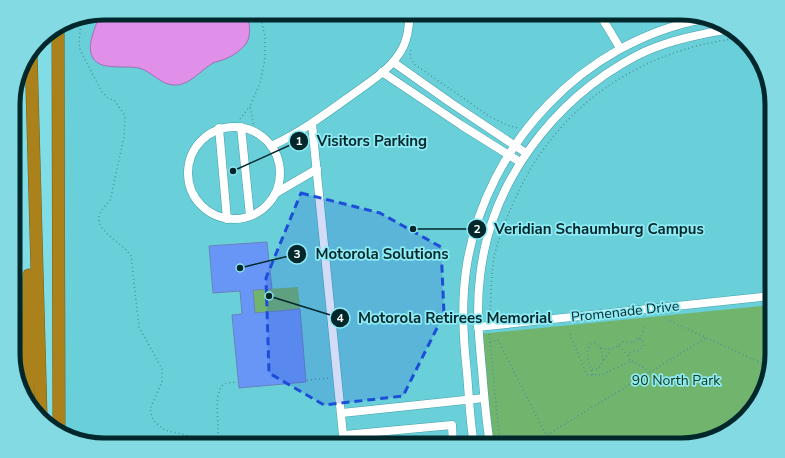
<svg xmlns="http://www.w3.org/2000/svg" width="785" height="458" font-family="'Nunito Sans',sans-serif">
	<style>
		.built { fill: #69cfd9 }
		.green { fill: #70b46d }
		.water { fill: #e190ea; stroke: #9e71b1 }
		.building { fill: #6896f6; stroke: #6884ba }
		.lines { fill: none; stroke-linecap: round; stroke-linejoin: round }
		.minor-casing { stroke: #44a2ab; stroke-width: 9 }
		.highway-casing { stroke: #6f6222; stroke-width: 13 }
		.path { stroke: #4d949b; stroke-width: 1.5; stroke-dasharray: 1 3; stroke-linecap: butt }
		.minor { stroke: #fff; stroke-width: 8 }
		.highway { stroke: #ab811c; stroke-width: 12 }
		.marked { fill: #1d4ed8; fill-opacity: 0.2; stroke: #1d4ed8; stroke-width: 3; stroke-dasharray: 8 5; stroke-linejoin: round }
		.labels { text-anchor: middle; stroke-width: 3.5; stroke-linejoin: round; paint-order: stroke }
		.street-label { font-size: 14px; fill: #00282c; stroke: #8eeaf3 }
		.park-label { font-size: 14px; fill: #133613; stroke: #8eeaf3 }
		.rim { fill: none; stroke: #00282c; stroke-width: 5 }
		.leader { fill: none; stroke: #00282c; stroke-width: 1.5 }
		.callout-dot { fill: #00282c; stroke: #8eeaf3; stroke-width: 1.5 }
		.mark-label { font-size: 12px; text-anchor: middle; font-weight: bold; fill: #fff }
		.callout-label { font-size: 15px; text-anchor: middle; font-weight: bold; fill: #00282c; stroke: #8eeaf3; stroke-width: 3.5; stroke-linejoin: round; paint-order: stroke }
	</style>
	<rect width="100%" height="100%" fill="#81dde5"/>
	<polygon class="built" points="104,13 682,13 727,25 760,58 772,97 772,360 760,400 727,433 687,445 103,445 58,433 56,28 69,20"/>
	<g class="green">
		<polygon points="298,287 300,309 255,313 253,290"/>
		<polygon points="772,305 772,360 760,400 727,433 687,445 490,445 479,334"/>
	</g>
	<path class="water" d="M104,13h143c2,9 4,18 1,27 -3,8 -15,16 -23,19 -4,2 -8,2 -12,4 -12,7 -24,23 -39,22 -13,0 -23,-14 -35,-17 -13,-3 -39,3 -46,-10 -8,-13 4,-31 6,-44z"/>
	<polygon class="building" points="267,242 272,289 253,290 255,313 300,309 306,382 239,388 232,315 242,314 240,291 213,293 209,246"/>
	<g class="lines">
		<defs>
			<g id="minor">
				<polyline points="599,13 620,48"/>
				<polyline points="393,62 451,103 526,153"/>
				<polyline points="382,72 461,125 520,162"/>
				<polyline points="312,124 344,445"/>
				<circle cx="234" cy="173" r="46"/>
				<polyline points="241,127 250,216"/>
				<polyline points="219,128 227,219"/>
				<path d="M271,146c31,-14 57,-34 85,-54 15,-11 33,-22 43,-38 8,-11 11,-28 10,-41"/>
				<polyline points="276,193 317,169"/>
				<polyline points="478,327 772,296"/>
				<polyline points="342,413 484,398"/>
				<polyline points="344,435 452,425 453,445"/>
				<path d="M474,445c-4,-24 -5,-48 -7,-72 -4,-37 -6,-72 0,-109 20,-120 116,-222 236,-245"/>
				<path d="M490,445c-4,-25 -6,-50 -8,-75 -3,-31 -6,-62 -2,-93 10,-94 73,-177 156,-221 28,-15 63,-22 95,-27"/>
			</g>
			<g id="highway">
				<polyline points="58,26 59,433"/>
				<polyline points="31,52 41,416"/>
				<polyline points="28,404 29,275"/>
			</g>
		</defs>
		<use href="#minor" class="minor-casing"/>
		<use href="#highway" class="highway-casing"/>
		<g class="path">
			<path d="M82,17l-3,23 1,10 22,42 6,6 7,3 10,15 -1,21 -14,64c-29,26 7,35 21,55l8,71 23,42v13l-12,27 3,11 11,10 22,5 17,10"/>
			<polyline points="411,50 410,57 414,64 489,116 507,125 518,128"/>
			<polyline points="240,119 250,106"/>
			<polyline points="255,132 250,106 260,83 265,59 265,37 260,13"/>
			<path d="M490,318c1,-20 1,-41 4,-61 4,-17 11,-35 18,-51 40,-97 125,-156 228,-168"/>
			<polyline points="670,321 770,367"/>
			<path d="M489,334c5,37 6,74 12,111"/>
			<polyline points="570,334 586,373 588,375 601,375 631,361 645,368 648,373"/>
			<polyline points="639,339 643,333 645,326"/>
			<polyline points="490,342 498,340 551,445"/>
			<polyline points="619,346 626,354 627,354"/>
			<polyline points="604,360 610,350"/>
			<polyline points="592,369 598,369 603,362 602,351 600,348"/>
			<path d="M593,375c-3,-10 -9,-22 -2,-31l4,-1c10,10 19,7 29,-2l9,2 3,-4h6l2,5c-5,10 -9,5 -16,10l2,7"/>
			<polyline points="307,380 329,378"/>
			<polyline points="547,435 706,338"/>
			<path d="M218,445c2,-14 -5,-49 4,-59 3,-4 10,-3 15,-4"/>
		</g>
		<use href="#minor" class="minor"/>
		<use href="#highway" class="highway"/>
	</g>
	<path class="marked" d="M301,193l79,20 61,34 3,67 -41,82 -79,9 -55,-32 -3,-95z"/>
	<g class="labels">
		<g class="street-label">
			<text transform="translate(625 311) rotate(-6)" y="5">Promenade Drive</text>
		</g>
		<g class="park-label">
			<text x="676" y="385">90 North Park</text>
		</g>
	</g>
	<path d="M0 0H785V458H0ZM104 20H681A84 84 0 0 1 765 104V354A84 84 0 0 1 681 438H104A84 84 0 0 1 20 354V104A84 84 0 0 1 104 20Z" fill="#83dae3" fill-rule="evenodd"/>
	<path class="rim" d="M104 20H681A84 84 0 0 1 765 104V354A84 84 0 0 1 681 438H104A84 84 0 0 1 20 354V104A84 84 0 0 1 104 20Z"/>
	<path class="leader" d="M233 171L299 141M413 229L477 229M240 268L297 254M269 296L340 318"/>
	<g class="callout-dot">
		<circle cx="233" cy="171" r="4"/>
		<circle cx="413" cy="229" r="4"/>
		<circle cx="240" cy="268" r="4"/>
		<circle cx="269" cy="296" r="4"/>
		<circle cx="299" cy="141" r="10"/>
		<circle cx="477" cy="229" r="10"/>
		<circle cx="297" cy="254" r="10"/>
		<circle cx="340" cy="318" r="10"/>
	</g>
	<g class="mark-label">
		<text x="299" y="145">1</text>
		<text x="477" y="233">2</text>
		<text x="297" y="258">3</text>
		<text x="340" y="322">4</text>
	</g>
	<g class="callout-label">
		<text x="372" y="146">Visitors Parking</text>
		<text x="599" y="234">Veridian Schaumburg Campus</text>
		<text x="382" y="259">Motorola Solutions</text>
		<text x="455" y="323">Motorola Retirees Memorial</text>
	</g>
</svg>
